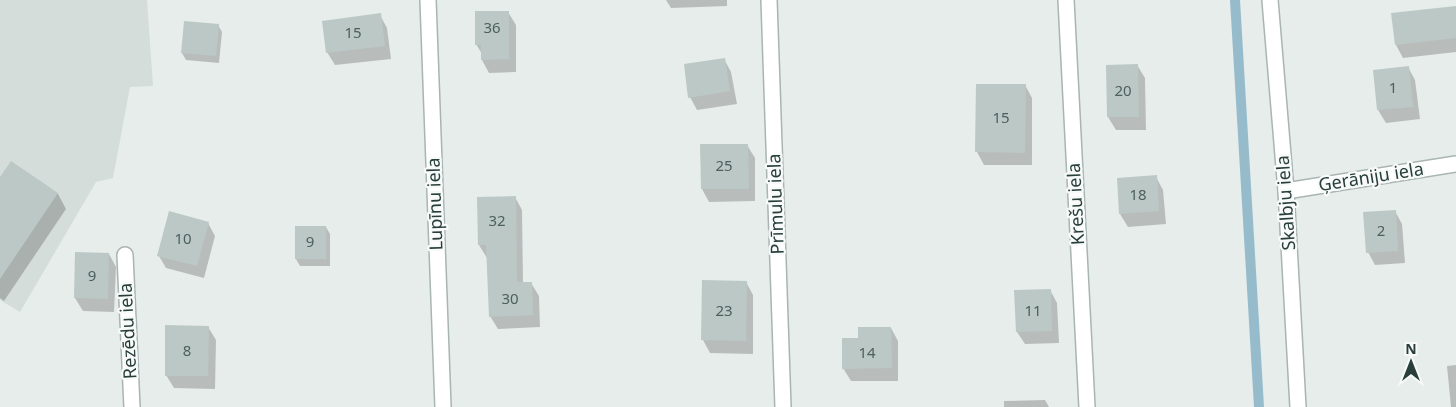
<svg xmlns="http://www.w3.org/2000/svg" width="1456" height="407" font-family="'Noto Sans',sans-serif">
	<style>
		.built { fill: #d5ddda }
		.shadow { fill: #0003 }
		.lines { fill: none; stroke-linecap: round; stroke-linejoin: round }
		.stream { stroke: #96bccb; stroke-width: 10 }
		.building { fill: #bcc8c5 }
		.minor-casing { stroke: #a9b5b2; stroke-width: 18 }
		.minor { stroke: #fff; stroke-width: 15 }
		.labels { text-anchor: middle; stroke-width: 4.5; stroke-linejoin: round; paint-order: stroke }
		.number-label { font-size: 15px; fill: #4c605d }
		.street-label { font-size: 18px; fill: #273e3a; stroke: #f7faf9 }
	</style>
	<rect width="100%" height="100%" fill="#e6edeb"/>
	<polygon class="built" points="0,0 147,0 153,86 130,87 113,178 96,182 20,312 0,300"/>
	<g class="shadow">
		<polygon points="666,0 727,0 727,6 671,8"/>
		<polygon points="1456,7 1456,52 1403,58 1396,45"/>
		<polygon points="508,12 516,25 516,72 489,73 482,60 482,54 476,44"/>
		<polygon points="380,15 387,28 391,59 335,65 327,52"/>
		<polygon points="218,25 222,32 219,63 186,60 182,53"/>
		<polygon points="724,59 731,72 737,104 697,110 690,97"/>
		<polygon points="1137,65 1145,78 1146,130 1116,130 1108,117 1107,66"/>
		<polygon points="1408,67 1415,80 1420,119 1386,123 1378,110"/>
		<polygon points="1025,85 1032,98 1032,165 984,165 977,152"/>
		<polygon points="747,145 755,158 755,201 709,202 702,189"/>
		<polygon points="11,162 58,194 66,209 4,301 0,298 0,179"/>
		<polygon points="1156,177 1163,190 1166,224 1128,227 1120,214"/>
		<polygon points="515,197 522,210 523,283 531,283 539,296 540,327 498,329 490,316 487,258 479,245 479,198"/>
		<polygon points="1395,211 1402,224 1405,263 1375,265 1368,252"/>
		<polygon points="208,223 215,236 204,278 166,268 159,256"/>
		<polygon points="326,227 330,234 330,266 300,266 296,259"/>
		<polygon points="109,254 116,267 114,312 83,311 75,298"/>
		<polygon points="703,281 746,282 753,295 753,354 710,353 703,340"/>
		<polygon points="1050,290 1057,303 1059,343 1025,344 1017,332"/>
		<polygon points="208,327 216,340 215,389 174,388 166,375"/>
		<polygon points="891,328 898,341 898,381 851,381 843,368 859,339"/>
		<polygon points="1456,365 1456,407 1451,407 1447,366"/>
		<polygon points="1045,400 1049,407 1004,407 1004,401"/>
	</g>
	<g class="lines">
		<polyline class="stream" points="1235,0 1259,407"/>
	</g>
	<g class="building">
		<polygon points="1456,6 1456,38 1395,45 1391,13"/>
		<polygon points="475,11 509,11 509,59 481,60 481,45 475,45"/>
		<polygon points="381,13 385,46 326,53 322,21"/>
		<polygon points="184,21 219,24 216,56 181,53"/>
		<polygon points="725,58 730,91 688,98 684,64"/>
		<polygon points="1138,64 1139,117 1107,117 1106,65"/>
		<polygon points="1409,66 1413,107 1377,110 1373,70"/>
		<polygon points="976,84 1026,84 1025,153 975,152"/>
		<polygon points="700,144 748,144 749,189 701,189"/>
		<polygon points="11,161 58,193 0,279 0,177"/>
		<polygon points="1157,175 1159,211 1119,214 1117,178"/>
		<polygon points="516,196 517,282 532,282 533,315 489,317 486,245 478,245 477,197"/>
		<polygon points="1396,210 1398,251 1366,253 1363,212"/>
		<polygon points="169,211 209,222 197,266 157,256"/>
		<rect x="295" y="226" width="31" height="33"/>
		<polygon points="75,252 109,253 108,299 74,298"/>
		<polygon points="702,280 747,281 746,341 701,340"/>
		<polygon points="1051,289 1052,331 1016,332 1014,290"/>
		<polygon points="165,325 209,326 208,376 165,376"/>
		<polygon points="858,327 891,327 892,368 842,369 842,338 858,338"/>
	</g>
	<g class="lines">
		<defs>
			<g id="minor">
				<polyline points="428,0 443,407"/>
				<polyline points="769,0 783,407"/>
				<polyline points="1066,0 1087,407"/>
				<polyline points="1270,0 1286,191 1298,407"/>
				<polyline points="1286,191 1456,164"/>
				<polyline points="125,255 132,407"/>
			</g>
		</defs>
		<use href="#minor" class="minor-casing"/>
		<use href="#minor" class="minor"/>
	</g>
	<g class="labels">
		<g class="number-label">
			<text x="492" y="33">36</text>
			<text x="353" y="38">15</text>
			<text x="1393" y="93">1</text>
			<text x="1123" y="96">20</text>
			<text x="1001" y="123">15</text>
			<text x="724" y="171">25</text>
			<text x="1138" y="200">18</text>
			<text x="497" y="226">32</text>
			<text x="1381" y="236">2</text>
			<text x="183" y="244">10</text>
			<text x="310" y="247">9</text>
			<text x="92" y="281">9</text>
			<text x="510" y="304">30</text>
			<text x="724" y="316">23</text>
			<text x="1033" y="316">11</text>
			<text x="187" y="356">8</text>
			<text x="867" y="358">14</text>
		</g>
		<g class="street-label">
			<text transform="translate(1371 177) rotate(-9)" y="6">Ģerāniju iela</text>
			<text transform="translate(1286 203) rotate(-94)" y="6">Skalbju iela</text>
			<text transform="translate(435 204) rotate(-92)" y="6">Lupīnu iela</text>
			<text transform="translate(776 204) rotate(-92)" y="6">Prīmulu iela</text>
			<text transform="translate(1076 204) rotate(-93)" y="6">Krešu iela</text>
			<text transform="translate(128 331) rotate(-93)" y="6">Rezēdu iela</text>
		</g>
	</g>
	<g transform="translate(1411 362)" stroke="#f7faf9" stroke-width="4" paint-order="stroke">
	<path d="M0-4L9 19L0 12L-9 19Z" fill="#273e3a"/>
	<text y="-8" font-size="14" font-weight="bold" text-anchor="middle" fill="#273e3a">N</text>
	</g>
</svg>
